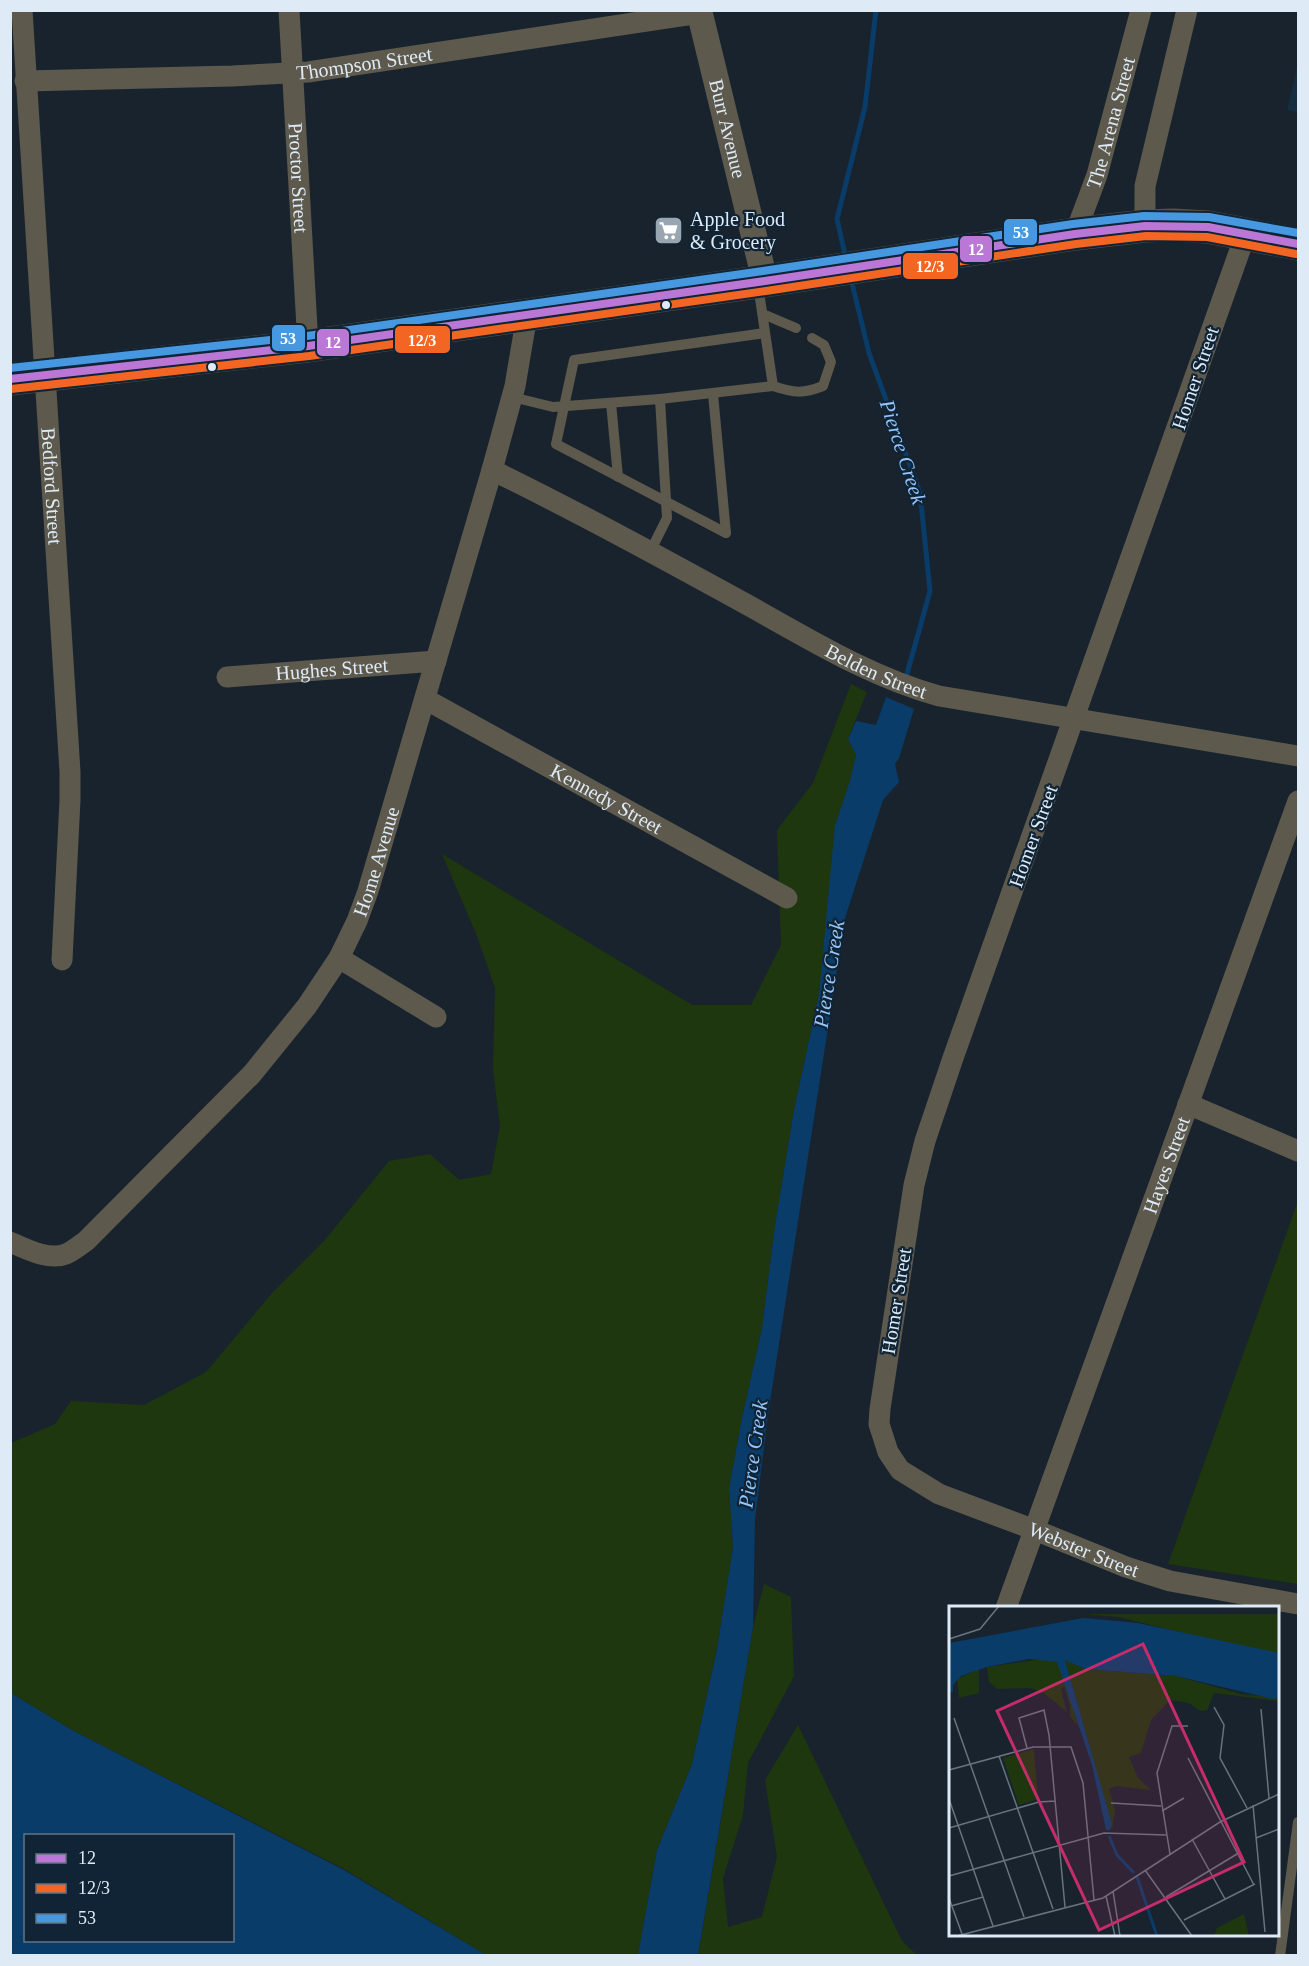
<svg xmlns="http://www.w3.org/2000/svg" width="1309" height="1966" font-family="'Times New Roman',serif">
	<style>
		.built { fill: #142d40 }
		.green { fill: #1f370e }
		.water { fill: #093c69; fill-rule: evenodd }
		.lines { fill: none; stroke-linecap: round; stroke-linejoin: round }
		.stream { stroke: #093c69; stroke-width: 5 }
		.service { stroke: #5d594d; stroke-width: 10 }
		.minor { stroke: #5d594d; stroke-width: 21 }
		.tertiary { stroke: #5d594d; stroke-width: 26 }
		.primary { stroke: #5b523d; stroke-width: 33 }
		.bus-1-casing { stroke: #102435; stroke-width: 12 }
		.bus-2-casing { stroke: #102435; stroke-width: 12 }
		.bus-3-casing { stroke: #102435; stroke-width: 12 }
		.bus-1 { stroke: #ba77d6; stroke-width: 8 }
		.bus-2 { stroke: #f26522; stroke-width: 8 }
		.bus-3 { stroke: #4699e1; stroke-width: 8 }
		.bus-dot { fill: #deebf6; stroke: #102435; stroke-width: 2 }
		.labels { text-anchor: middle; stroke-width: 4.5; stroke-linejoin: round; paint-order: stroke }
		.street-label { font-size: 20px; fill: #deebf6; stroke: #102435 }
		.poi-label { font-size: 20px; fill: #deebf6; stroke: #102435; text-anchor: start }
		.water-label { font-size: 21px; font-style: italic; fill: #94c6fb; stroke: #102435 }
		.inset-river { fill: none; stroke: #093c69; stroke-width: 3 }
		.inset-road { fill: none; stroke: #67737d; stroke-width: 1.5 }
		.view { fill: #c52d6a; fill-opacity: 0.15; stroke: #c52d6a; stroke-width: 3 }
		.inset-edge { fill: none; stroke: #deebf6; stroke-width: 3 }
		.line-badge { stroke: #102435; stroke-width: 2 }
		.badge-label { font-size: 16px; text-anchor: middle; font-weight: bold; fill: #fff }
	</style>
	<rect width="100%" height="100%" fill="#18232d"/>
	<polygon class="built" points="1298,63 1298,113 1287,110"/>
	<g class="green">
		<polygon points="851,684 867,692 848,739 856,755 850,781 827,923 819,994 794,1110 775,1225 762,1328 742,1418 729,1488 733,1547 717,1649 692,1764 657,1850 638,1955 486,1955 344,1869 72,1730 11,1693 11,1443 55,1424 71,1401 144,1405 206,1372 272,1293 324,1241 389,1161 430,1154 459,1180 491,1174 500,1126 493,1070 495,988 477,936 442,854 692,1005 751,1005 781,945 777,830 813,783"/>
		<polygon points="1298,1201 1298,1584 1168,1564"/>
		<polygon points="764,1584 791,1597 794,1676 748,1763 743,1815 723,1878 728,1927 762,1917 777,1857 765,1780 798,1725 902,1941 917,1955 698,1956 753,1627"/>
	</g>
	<g class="water">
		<polygon points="886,697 914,709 899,758 895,764 899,782 883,800 845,918 768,1415 755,1520 753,1627 698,1955 638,1955 657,1850 692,1764 717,1649 733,1547 729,1488 742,1418 762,1328 775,1225 794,1110 819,994 835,825 850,781 856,755 848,739 856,721 876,725"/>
		<path d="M11,1693l61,37 272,140 142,85h-475zM26,1836h206v104h-206z"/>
	</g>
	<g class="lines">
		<g class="stream">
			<polyline points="846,259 837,219 865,107 876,10"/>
			<polyline points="851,279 869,353 920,493 930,591 905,681"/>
		</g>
		<g class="service">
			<polyline points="763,314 796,328"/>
			<path d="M773,386c21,7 30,8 50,0l8,-24 -7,-17 -12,-7"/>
			<polyline points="713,394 726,533"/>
			<polyline points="512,397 553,407 660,399 667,518 650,552"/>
			<polyline points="660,399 773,386 758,285"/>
			<polyline points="611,403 618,477"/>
			<polyline points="726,533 556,444 574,360 765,333"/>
			<polyline points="1280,1956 1298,1822"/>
		</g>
		<g class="minor">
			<path id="s1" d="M22,10l48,762v28l-8,160"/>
			<path id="s2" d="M289,10l19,336"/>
			<path id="s3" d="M25,81l207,-5 76,-4 392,-59"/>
			<polyline points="1145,226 1145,186 1187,10"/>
			<path id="s4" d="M1246,233l-293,825 -28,83 -11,44 -34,224 -1,15 9,28 12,18 39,24 96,36 91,37 44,14 128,23"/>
			<path id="s5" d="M1075,234l22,-59 44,-165"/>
			<path id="s6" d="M492,470c86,42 170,88 254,134 63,35 124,73 193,92l359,60"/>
			<path id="s7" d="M227,677l209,-16"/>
			<path id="s8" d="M425,699l362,199"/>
			<polyline points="339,958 436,1017"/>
			<polyline points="1188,1104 1298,1151"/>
			<path id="s9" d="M10,1242c16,7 39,19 56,12 7,-3 14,-9 20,-13l166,-167 55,-68 32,-48 18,-37 11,-30 124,-421 23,-84 12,-71"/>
			<path id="s10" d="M1006,1608l292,-807"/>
		</g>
		<path class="tertiary" id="s11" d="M699,10l66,271"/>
		<polyline class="primary" points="10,379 308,346 765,281 1075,234 1145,226 1173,225 1208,227 1298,244"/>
		<defs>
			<polyline id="bus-1" points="10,379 308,346 765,281 1075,234 1145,226 1208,227 1298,244"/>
			<polyline id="bus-2" points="11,389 309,356 766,291 1076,244 1146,236 1207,237 1296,254"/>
			<polyline id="bus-3" points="10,368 307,336 763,271 1073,224 1144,216 1209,217 1298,233"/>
		</defs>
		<use href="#bus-1" class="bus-1-casing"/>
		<use href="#bus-2" class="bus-2-casing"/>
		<use href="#bus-3" class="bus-3-casing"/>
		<use href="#bus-1" class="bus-1"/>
		<use href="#bus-2" class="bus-2"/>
		<use href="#bus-3" class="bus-3"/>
	</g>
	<defs>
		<symbol id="supermarket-square" viewBox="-11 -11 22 22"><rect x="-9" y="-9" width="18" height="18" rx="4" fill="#99a5b0" stroke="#102435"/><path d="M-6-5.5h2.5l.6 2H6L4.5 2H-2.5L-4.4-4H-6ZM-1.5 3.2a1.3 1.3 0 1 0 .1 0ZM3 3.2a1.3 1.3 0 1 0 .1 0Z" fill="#fff"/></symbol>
	</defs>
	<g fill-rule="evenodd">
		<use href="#supermarket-square" x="652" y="214" width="33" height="33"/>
	</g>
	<g class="bus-dot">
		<circle cx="666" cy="305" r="5"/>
		<circle cx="212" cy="367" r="5"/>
	</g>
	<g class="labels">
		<g class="street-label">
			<text dy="7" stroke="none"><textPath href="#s3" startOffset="340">Thompson Street</textPath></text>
			<text dy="7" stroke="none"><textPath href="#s5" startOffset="117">The Arena Street</textPath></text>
			<text dy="7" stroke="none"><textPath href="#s11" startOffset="122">Burr Avenue</textPath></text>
			<text dy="7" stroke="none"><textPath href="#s2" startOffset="168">Proctor Street</textPath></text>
			<text transform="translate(1195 378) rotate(-71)" y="7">Homer Street</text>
			<text dy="7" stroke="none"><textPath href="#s1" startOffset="477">Bedford Street</textPath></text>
			<text dy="7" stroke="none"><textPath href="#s7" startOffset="105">Hughes Street</textPath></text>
			<text dy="7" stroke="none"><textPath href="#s6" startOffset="434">Belden Street</textPath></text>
			<text dy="7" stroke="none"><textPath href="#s8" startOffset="207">Kennedy Street</textPath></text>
			<text transform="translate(1033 836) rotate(-70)" y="7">Homer Street</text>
			<text dy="7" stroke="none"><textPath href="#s9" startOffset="567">Home Avenue</textPath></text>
			<text dy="7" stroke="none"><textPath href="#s10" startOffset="471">Hayes Street</textPath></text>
			<text transform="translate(896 1301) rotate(-81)" y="7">Homer Street</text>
			<text dy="7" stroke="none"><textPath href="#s4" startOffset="1502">Webster Street</textPath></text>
		</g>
		<g class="poi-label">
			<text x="690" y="226">Apple Food<tspan x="690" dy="23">&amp; Grocery</tspan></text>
		</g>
		<g class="water-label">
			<text transform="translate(903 452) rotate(72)" y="7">Pierce Creek</text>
			<text transform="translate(829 974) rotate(-81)" y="7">Pierce Creek</text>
			<text transform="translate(753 1454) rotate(-82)" y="7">Pierce Creek</text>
		</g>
	</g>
	<g transform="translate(949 1606)">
		<rect width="330" height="330" fill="#18232d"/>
		<path d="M136,8h194v39l-28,-3 -132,-33zM101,52l7,4 8,15 13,49 -8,-9v-12l-6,-19 -3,3 6,23 -23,-19 -14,-5 -33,1 -8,-7 -2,-15zM116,54l21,9 90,7 65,18 38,4v3l-65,-8 -7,17 -7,1 -11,-8 -19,-3 -19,20 -10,33 -12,4 9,21 13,12 -35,-4 -7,3 6,21 -3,20zM30,63v24l-20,5 -2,-19zM85,143l4,50 -19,6 -16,-47zM295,308l5,22h-35l3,-8z" fill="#1f370e"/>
		<path d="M134,12l55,5 141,30v45l-6,1 -97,-23 -91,-7 -20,-9 47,164 -2,6h-4l-14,-65 -35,-103 -28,-3 -42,8 -26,9 -8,9v8l-4,-3v-47z" fill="#093c69"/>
		<path class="inset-river" d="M160,230l8,19 17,18M188,271l20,59"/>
		<path class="inset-road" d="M0,33l31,-10 19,-23M265,101l10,18 -4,33 27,50M312,103l8,89M5,112l70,199M78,142l-8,-30 25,-8 5,25 16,172M50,150l54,153M239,152l66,127M0,164l84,-23h38l12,36 11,117M0,193l44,127M162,197l50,3M304,199l12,127M213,205l22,-13M0,222l90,-26 16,-1M307,232l23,-9M243,233l33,60M221,248l-13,-81 15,-47h16M196,264l47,66M0,270l155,-43 62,2M164,285l7,45M157,290l9,40M217,291l71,-43M0,292l13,36M2,300l32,-9M235,314l71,-36M8,330l146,-38 117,-76 59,-28"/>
		<path class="view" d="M194,38l101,218 -145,68 -102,-219z"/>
		<rect width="330" height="330" class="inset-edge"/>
	</g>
	<g class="line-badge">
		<rect x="1003" y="218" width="35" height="28" rx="6" fill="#4699e1"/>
		<rect x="959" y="235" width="34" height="28" rx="6" fill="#ba77d6"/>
		<rect x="902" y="252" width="57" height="28" rx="6" fill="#f26522"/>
		<rect x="271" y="324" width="35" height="28" rx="6" fill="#4699e1"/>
		<rect x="394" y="325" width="57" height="29" rx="6" fill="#f26522"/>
		<rect x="316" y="328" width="34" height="29" rx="6" fill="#ba77d6"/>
	</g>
	<g class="badge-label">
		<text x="1021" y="238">53</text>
		<text x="976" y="255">12</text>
		<text x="930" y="272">12/3</text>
		<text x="288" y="344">53</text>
		<text x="422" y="346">12/3</text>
		<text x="333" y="348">12</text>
	</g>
	<rect width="1309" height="1966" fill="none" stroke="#deebf6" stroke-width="24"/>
	<rect x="24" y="1834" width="210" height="108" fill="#102435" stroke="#627482" stroke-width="1.5"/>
	<rect x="36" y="1854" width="30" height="9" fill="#ba77d6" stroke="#627482" stroke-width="1.5"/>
	<text x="78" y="1864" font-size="18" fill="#deebf6">12</text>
	<rect x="36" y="1884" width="30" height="9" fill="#f26522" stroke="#627482" stroke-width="1.5"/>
	<text x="78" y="1894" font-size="18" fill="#deebf6">12/3</text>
	<rect x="36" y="1914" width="30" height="9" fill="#4699e1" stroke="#627482" stroke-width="1.5"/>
	<text x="78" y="1924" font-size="18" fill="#deebf6">53</text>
</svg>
